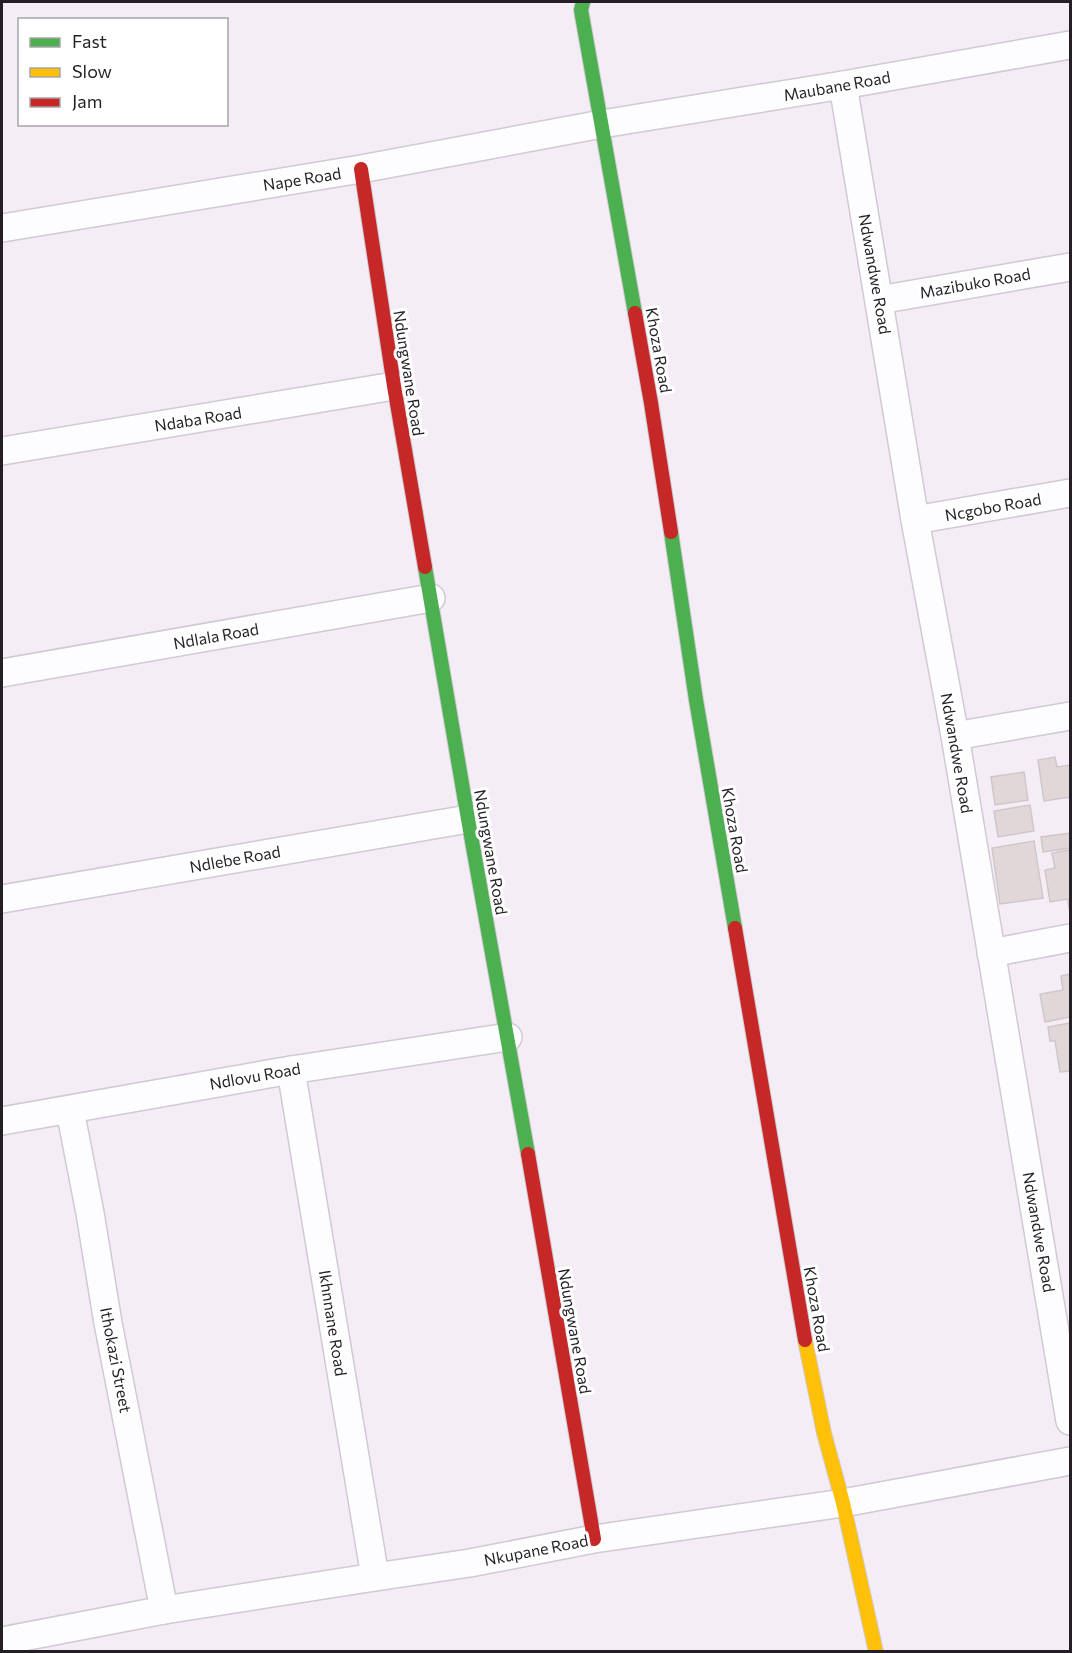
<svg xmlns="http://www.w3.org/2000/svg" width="1072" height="1653" font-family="Commissioner,sans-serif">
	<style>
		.building { fill: #e1d7d9; stroke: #cec7ca; stroke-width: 1.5 }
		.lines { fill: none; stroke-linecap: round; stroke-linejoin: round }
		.street-casing { stroke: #d0cad2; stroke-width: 30 }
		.fast-casing { stroke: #d0cad2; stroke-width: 16 }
		.slow-casing { stroke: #d0cad2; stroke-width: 16 }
		.jam-casing { stroke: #d0cad2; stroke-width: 16 }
		.street { stroke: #fdfcfe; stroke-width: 27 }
		.fast { stroke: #4caf50; stroke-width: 14 }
		.slow { stroke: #ffc107; stroke-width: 14 }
		.jam { stroke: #c62828; stroke-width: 14 }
		.labels { text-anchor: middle; stroke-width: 6; stroke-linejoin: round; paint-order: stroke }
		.street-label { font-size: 16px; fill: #231f25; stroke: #fff }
	</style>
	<rect width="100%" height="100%" fill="#f4edf6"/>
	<g class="building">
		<polygon points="1055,757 1057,767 1070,765 1070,797 1044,801 1038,760"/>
		<polygon points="1024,772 1028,800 995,805 991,777"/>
		<polygon points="1030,805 1034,831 998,837 994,811"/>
		<polygon points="1070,833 1070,848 1043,852 1041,837"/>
		<polygon points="1034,841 1043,898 1000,904 992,848"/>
		<polygon points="1070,850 1070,907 1069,908 1068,899 1050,902 1045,870 1055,868 1052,853"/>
		<polygon points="1070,974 1070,1017 1045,1022 1040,994 1063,990 1061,976"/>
		<polygon points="1070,1023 1070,1071 1060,1072 1055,1041 1050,1041 1048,1027"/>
	</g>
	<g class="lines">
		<defs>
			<g id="street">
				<polyline points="843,85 915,520 955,736 1070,1421"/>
				<polyline points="2,228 361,169 602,124 843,85 1070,45"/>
				<polyline points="879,300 1070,267"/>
				<polyline points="2,451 394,386"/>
				<polyline points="915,520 1070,493"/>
				<polyline points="2,673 431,598"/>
				<polyline points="955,736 1070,716"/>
				<polyline points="2,899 468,819"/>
				<polyline points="991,953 1070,938"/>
				<polyline points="291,1070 375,1577"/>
				<polyline points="70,1110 90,1213 108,1323 164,1610"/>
				<polyline points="2,1121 291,1070 508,1037"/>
				<polyline points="2,1641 164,1610 375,1577 470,1563 594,1539 843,1503 1070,1461"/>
			</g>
			<g id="fast">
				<polyline points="583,2 581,10 635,313"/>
				<polyline points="671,532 696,700 735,928"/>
				<polyline points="425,567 468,819 528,1154"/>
			</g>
			<polyline id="slow" points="805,1340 824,1433 843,1503 876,1652"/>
			<g id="jam">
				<polyline points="361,169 394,386 425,567"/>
				<polyline points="635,313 651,403 671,532"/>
				<polyline points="735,928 805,1340"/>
				<polyline points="528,1154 594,1539"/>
			</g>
		</defs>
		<use href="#street" class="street-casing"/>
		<use href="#fast" class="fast-casing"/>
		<use href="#slow" class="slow-casing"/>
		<use href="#jam" class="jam-casing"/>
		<use href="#street" class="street"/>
		<use href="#fast" class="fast"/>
		<use href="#slow" class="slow"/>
		<use href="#jam" class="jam"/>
	</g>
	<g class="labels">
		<g class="street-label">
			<text transform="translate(837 86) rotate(-10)" y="6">Maubane Road</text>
			<text transform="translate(302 179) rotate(-9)" y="6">Nape Road</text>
			<text transform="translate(875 274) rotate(80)" y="6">Ndwandwe Road</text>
			<text transform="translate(975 283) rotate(-10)" y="6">Mazibuko Road</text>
			<text transform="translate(659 350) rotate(80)" y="6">Khoza Road</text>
			<text transform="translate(409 373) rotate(81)" y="6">Ndungwane Road</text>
			<text transform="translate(198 419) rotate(-9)" y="6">Ndaba Road</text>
			<text transform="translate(993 507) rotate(-10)" y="6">Ncgobo Road</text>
			<text transform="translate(216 636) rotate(-10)" y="6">Ndlala Road</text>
			<text transform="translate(957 753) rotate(80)" y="6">Ndwandwe Road</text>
			<text transform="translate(735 830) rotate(80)" y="6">Khoza Road</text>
			<text transform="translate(491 852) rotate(80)" y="6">Ndungwane Road</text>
			<text transform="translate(235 859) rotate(-10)" y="6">Ndlebe Road</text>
			<text transform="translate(255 1076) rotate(-10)" y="6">Ndlovu Road</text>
			<text transform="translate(1039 1232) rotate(80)" y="6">Ndwandwe Road</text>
			<text transform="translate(817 1309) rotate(80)" y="6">Khoza Road</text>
			<text transform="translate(333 1323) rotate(81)" y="6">Ikhnnane Road</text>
			<text transform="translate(575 1331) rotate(80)" y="6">Ndungwane Road</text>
			<text transform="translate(116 1360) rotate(79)" y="6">Ithokazi Street</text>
			<text transform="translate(536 1550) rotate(-11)" y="6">Nkupane Road</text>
		</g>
	</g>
	<rect width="1072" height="1653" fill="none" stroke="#231f25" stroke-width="6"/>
	<rect x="18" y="18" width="210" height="108" fill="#ffffff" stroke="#a7a5a8" stroke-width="1.5"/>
	<rect x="30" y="38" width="30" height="9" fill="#4caf50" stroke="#a7a5a8" stroke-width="1.5"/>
	<text x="72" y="48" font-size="18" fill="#231f25">Fast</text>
	<rect x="30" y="68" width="30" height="9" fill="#ffc107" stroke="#a7a5a8" stroke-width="1.5"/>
	<text x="72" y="78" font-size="18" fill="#231f25">Slow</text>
	<rect x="30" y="98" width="30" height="9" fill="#c62828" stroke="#a7a5a8" stroke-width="1.5"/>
	<text x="72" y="108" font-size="18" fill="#231f25">Jam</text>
</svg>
